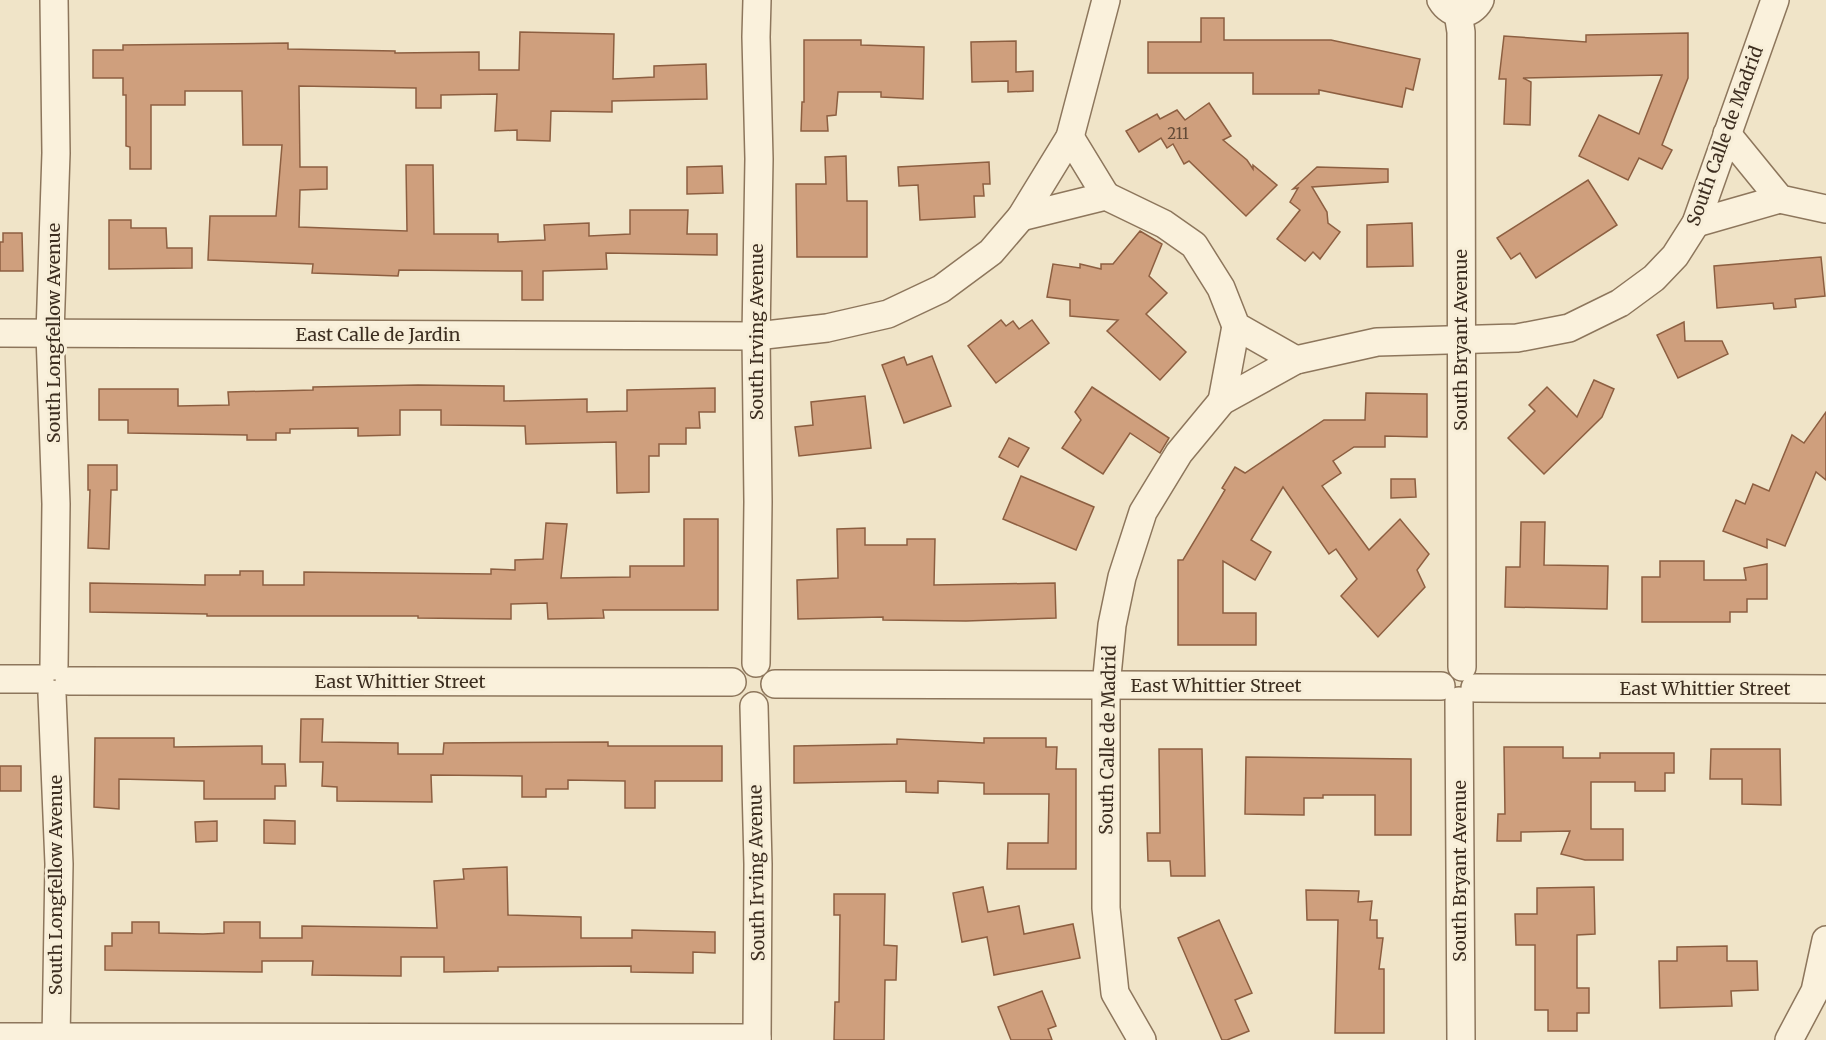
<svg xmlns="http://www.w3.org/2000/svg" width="1826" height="1040" font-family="Merriweather,serif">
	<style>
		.building { fill: #cf9f7d; stroke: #8d5f41; stroke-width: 1.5 }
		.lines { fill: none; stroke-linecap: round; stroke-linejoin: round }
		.street-casing { stroke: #8d765c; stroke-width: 30 }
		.street { stroke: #faf1dc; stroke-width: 27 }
		.labels { text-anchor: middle; stroke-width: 6; stroke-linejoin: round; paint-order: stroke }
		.number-label { font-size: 15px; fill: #624a37 }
		.street-label { font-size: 18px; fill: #3d2e20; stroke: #f7eed8 }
	</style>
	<rect width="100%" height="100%" fill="#f0e4c8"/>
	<g class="building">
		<polygon points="1201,18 1224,18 1224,40 1331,40 1420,59 1413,90 1406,88 1402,107 1319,90 1319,94 1253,94 1253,73 1148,73 1148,42 1201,42"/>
		<polygon points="520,32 614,34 613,79 654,77 654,66 706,64 707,99 612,101 612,112 551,111 550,141 517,140 517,130 495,131 497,94 441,95 441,108 416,108 416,88 299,86 300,167 327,167 327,189 300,190 299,227 407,231 406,165 433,165 434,234 498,234 498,242 545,240 544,225 589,223 589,236 630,234 630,210 688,210 687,234 717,234 717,255 606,253 607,269 543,271 543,300 522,300 522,271 399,270 398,276 312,273 313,264 208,260 210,216 276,216 282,145 243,145 242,91 185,91 185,105 151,105 151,169 130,169 130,147 126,146 126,95 123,95 123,78 93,78 93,50 123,50 123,45 288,43 288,49 395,51 395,53 479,52 479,70 519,70"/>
		<polygon points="1688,33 1688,78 1662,145 1672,150 1662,169 1639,158 1628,180 1579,156 1599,115 1639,134 1662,75 1523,78 1531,82 1530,125 1504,124 1506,79 1499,79 1504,36 1586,42 1586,35"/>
		<polygon points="804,40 861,40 861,45 924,47 923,99 881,97 881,92 838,92 836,115 827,116 828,131 801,131 802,102 804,102"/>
		<polygon points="1016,41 1016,72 1033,71 1033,91 1008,92 1008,81 972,82 971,42"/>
		<polygon points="1209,103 1231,136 1223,140 1247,160 1253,169 1253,165 1277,185 1246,216 1189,161 1184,164 1173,144 1167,148 1161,138 1139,152 1126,131 1157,114 1160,119 1177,110 1185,120"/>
		<polygon points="846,156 847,201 867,201 867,257 797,257 796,184 826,184 825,157"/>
		<polygon points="989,162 990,184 983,184 984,196 974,196 975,217 920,220 918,185 899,186 898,167"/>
		<polygon points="722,166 723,193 687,194 687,167"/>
		<polygon points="1317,167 1388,169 1388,182 1312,187 1327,212 1328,223 1340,232 1320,259 1313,252 1305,261 1277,239 1300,210 1290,202 1298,188 1293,189"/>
		<polygon points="1588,180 1617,225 1536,278 1520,253 1511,259 1497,238"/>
		<polygon points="109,220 131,220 131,228 166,228 167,248 192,248 192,268 109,269"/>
		<polygon points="1412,223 1413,266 1367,267 1367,225"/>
		<polygon points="1140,231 1162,244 1149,276 1167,293 1146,314 1186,352 1160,380 1107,331 1118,320 1070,316 1070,300 1047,297 1053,264 1080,268 1080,264 1101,269 1101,264 1113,264"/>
		<polygon points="3,233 22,233 23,271 0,271 0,242 3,242"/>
		<polygon points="1821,257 1825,296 1795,299 1796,307 1774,309 1773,303 1717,308 1714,266"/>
		<polygon points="1001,320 1006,326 1013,321 1019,329 1032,320 1049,343 996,383 968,346"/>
		<polygon points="1684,322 1685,341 1722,341 1728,354 1678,378 1657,335"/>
		<polygon points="932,356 951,406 904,423 882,365 904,357 907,365"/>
		<polygon points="1594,380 1614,389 1602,417 1544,474 1508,438 1535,411 1529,405 1547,387 1577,417"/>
		<polygon points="418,385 504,386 504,401 587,399 587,412 627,411 627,390 715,388 715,412 699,412 700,428 686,428 686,444 659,444 659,456 649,456 649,492 617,493 616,442 526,444 525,426 441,425 441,410 400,410 400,435 358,436 358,428 290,429 290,433 276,433 276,440 247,440 247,435 128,433 128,420 99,420 99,389 178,389 178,406 229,405 228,392 313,390 313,387"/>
		<polygon points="1092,387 1169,438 1160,453 1130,433 1103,474 1062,448 1081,420 1075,412"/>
		<polygon points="1366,393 1427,394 1427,437 1385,436 1385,447 1354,447 1333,461 1341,473 1322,486 1369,550 1400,519 1429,554 1417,570 1425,587 1378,637 1341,596 1357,579 1336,549 1329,554 1283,487 1251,540 1271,552 1255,580 1223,561 1223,613 1256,613 1256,645 1178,645 1178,560 1183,560 1225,490 1222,488 1235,467 1245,473 1324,420 1365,420"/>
		<polygon points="865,396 871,448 799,456 795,427 813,425 811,402"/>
		<polygon points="1826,412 1826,480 1816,472 1785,546 1767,539 1767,548 1723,531 1736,500 1745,504 1753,484 1769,491 1792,435 1804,443"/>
		<polygon points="1009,438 1029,448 1018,467 999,457"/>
		<polygon points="88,465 117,465 117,490 111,490 109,549 88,548 90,490 88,490"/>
		<polygon points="1021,476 1094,507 1076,550 1003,519"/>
		<polygon points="1391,479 1415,479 1416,497 1391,498"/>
		<polygon points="684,519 718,519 718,610 603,610 604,618 548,619 547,603 511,604 511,619 418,618 418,616 207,616 207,614 90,612 90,583 205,585 205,575 240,575 240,571 263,571 263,585 304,585 304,572 491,574 491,569 515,570 515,560 543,559 546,523 567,524 561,578 630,577 630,566 684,566"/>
		<polygon points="1521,522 1545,522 1544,565 1608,566 1607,609 1505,607 1506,567 1520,567"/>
		<polygon points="865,528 865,545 907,545 907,539 935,539 934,585 1055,583 1056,618 966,621 883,620 883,617 798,619 797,580 838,578 837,529"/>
		<polygon points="1660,561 1704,561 1704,580 1746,580 1744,568 1767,564 1767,599 1747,599 1747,612 1730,612 1730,622 1642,622 1642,577 1660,577"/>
		<polygon points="301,719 323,719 322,742 398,743 398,754 443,754 444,743 608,742 608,746 722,746 722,781 655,781 655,808 625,808 625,781 568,780 568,789 546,789 546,797 522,797 522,776 431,775 432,802 337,801 337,787 322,786 323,762 300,762"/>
		<polygon points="95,738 174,738 174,747 262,746 262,764 285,764 286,786 275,786 275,799 204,799 204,781 119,779 119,809 94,807"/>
		<polygon points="984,738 1046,738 1046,747 1057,747 1056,769 1076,769 1076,869 1007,869 1008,843 1048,843 1049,794 984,794 984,783 938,781 938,793 906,792 906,781 794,783 794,746 897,744 897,739 984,743"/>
		<polygon points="1504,747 1563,747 1563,758 1600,758 1600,753 1674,753 1674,773 1665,773 1665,791 1635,791 1635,782 1591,782 1591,829 1623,829 1623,860 1585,860 1561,854 1570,831 1521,832 1521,841 1497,841 1498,814 1505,814"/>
		<polygon points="1159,749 1202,749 1205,876 1171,876 1170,861 1148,861 1147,833 1160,833"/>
		<polygon points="1711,749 1780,749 1781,805 1742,804 1742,779 1710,779"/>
		<polygon points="1246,757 1411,759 1411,835 1375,835 1375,795 1323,795 1323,798 1304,798 1304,815 1245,814"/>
		<rect x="0" y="766" width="21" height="25"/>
		<polygon points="264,820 295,821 295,844 264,843"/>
		<polygon points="217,821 217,841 196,842 195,822"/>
		<polygon points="507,867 508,915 581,917 581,938 632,938 632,930 715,932 715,953 693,952 693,973 631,972 631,966 498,967 498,971 444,972 444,957 401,957 401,976 312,975 313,961 262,961 262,972 105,970 105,946 112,946 112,933 132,933 132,922 159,922 159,933 203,934 224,933 224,922 260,922 260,938 302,938 302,926 437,928 434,881 464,879 463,869"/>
		<polygon points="983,887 988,912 1019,906 1024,934 1073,924 1080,958 994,975 987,937 962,942 953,893"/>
		<polygon points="1594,887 1595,934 1577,935 1577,988 1589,988 1589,1013 1577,1013 1577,1031 1548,1031 1548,1010 1535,1010 1535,945 1516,945 1515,914 1537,914 1537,888"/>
		<polygon points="1306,890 1359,891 1358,902 1372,901 1370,920 1377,920 1377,938 1383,938 1379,969 1384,969 1384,1033 1335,1033 1338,920 1307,920"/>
		<polygon points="834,894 885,894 884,945 897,946 896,980 885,980 884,1040 834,1040 835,1002 839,1002 840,915 834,915"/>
		<polygon points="1219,920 1252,993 1235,1000 1249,1031 1227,1040 1222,1040 1178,938"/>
		<polygon points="1727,946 1727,961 1757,961 1758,990 1731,991 1732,1006 1660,1008 1659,961 1677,961 1677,947"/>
		<polygon points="1042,991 1056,1026 1048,1029 1052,1040 1011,1040 998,1007"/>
	</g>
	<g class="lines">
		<defs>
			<g id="street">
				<polyline points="54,0 56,153 50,334 56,504 54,666"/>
				<path d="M1441,0c10,17 30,17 39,0"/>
				<polyline points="1458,13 1461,32 1462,667"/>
				<polyline points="1727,134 1780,199 1826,209"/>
				<polyline points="1070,137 1106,196"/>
				<polyline points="1021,217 1106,196 1164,224 1194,245 1221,288 1236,326 1296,360"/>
				<polyline points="1696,223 1780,199"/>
				<polyline points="0,333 756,336 827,328 888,314 941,289 991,252 1021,217 1070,137 1106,0"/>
				<polyline points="1222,401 1236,326"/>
				<polyline points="756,663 758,502 756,336 759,159 756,37 757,0"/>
				<polyline points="0,679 40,679"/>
				<polyline points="69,681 732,682"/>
				<polyline points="775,684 1441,686"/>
				<polyline points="1475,688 1826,689"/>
				<polyline points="52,694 59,864 56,1040"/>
				<polyline points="1459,701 1461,1040"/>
				<polyline points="754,706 758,864 757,1040"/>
				<polyline points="0,1037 757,1038"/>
				<polyline points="1142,1040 1115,993 1106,908 1106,686 1112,625 1122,577 1143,512 1179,453 1222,401 1296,360 1377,342 1517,338 1569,328 1620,303 1654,278 1675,256 1696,223 1775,0"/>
				<polyline points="1789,1040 1815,991 1826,940"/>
			</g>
		</defs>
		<use href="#street" class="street-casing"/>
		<use href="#street" class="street"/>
	</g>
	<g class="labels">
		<g class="number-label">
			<text x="1178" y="139">211</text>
		</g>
		<g class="street-label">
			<text transform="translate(1725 136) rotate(-70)" y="6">South Calle de Madrid</text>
			<text transform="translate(757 332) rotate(-90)" y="6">South Irving Avenue</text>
			<text transform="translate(54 333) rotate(-90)" y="6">South Longfellow Avenue</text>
			<text x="378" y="341">East Calle de Jardin</text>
			<text transform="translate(1461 340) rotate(-90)" y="6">South Bryant Avenue</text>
			<text x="400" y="688">East Whittier Street</text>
			<text x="1216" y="692">East Whittier Street</text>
			<text x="1705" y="695">East Whittier Street</text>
			<text transform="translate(1108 740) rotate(-89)" y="6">South Calle de Madrid</text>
			<text transform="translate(1460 871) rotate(-90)" y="6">South Bryant Avenue</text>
			<text transform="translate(757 873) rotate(-91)" y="6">South Irving Avenue</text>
			<text transform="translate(56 885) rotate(-90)" y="6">South Longfellow Avenue</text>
		</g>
	</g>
</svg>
